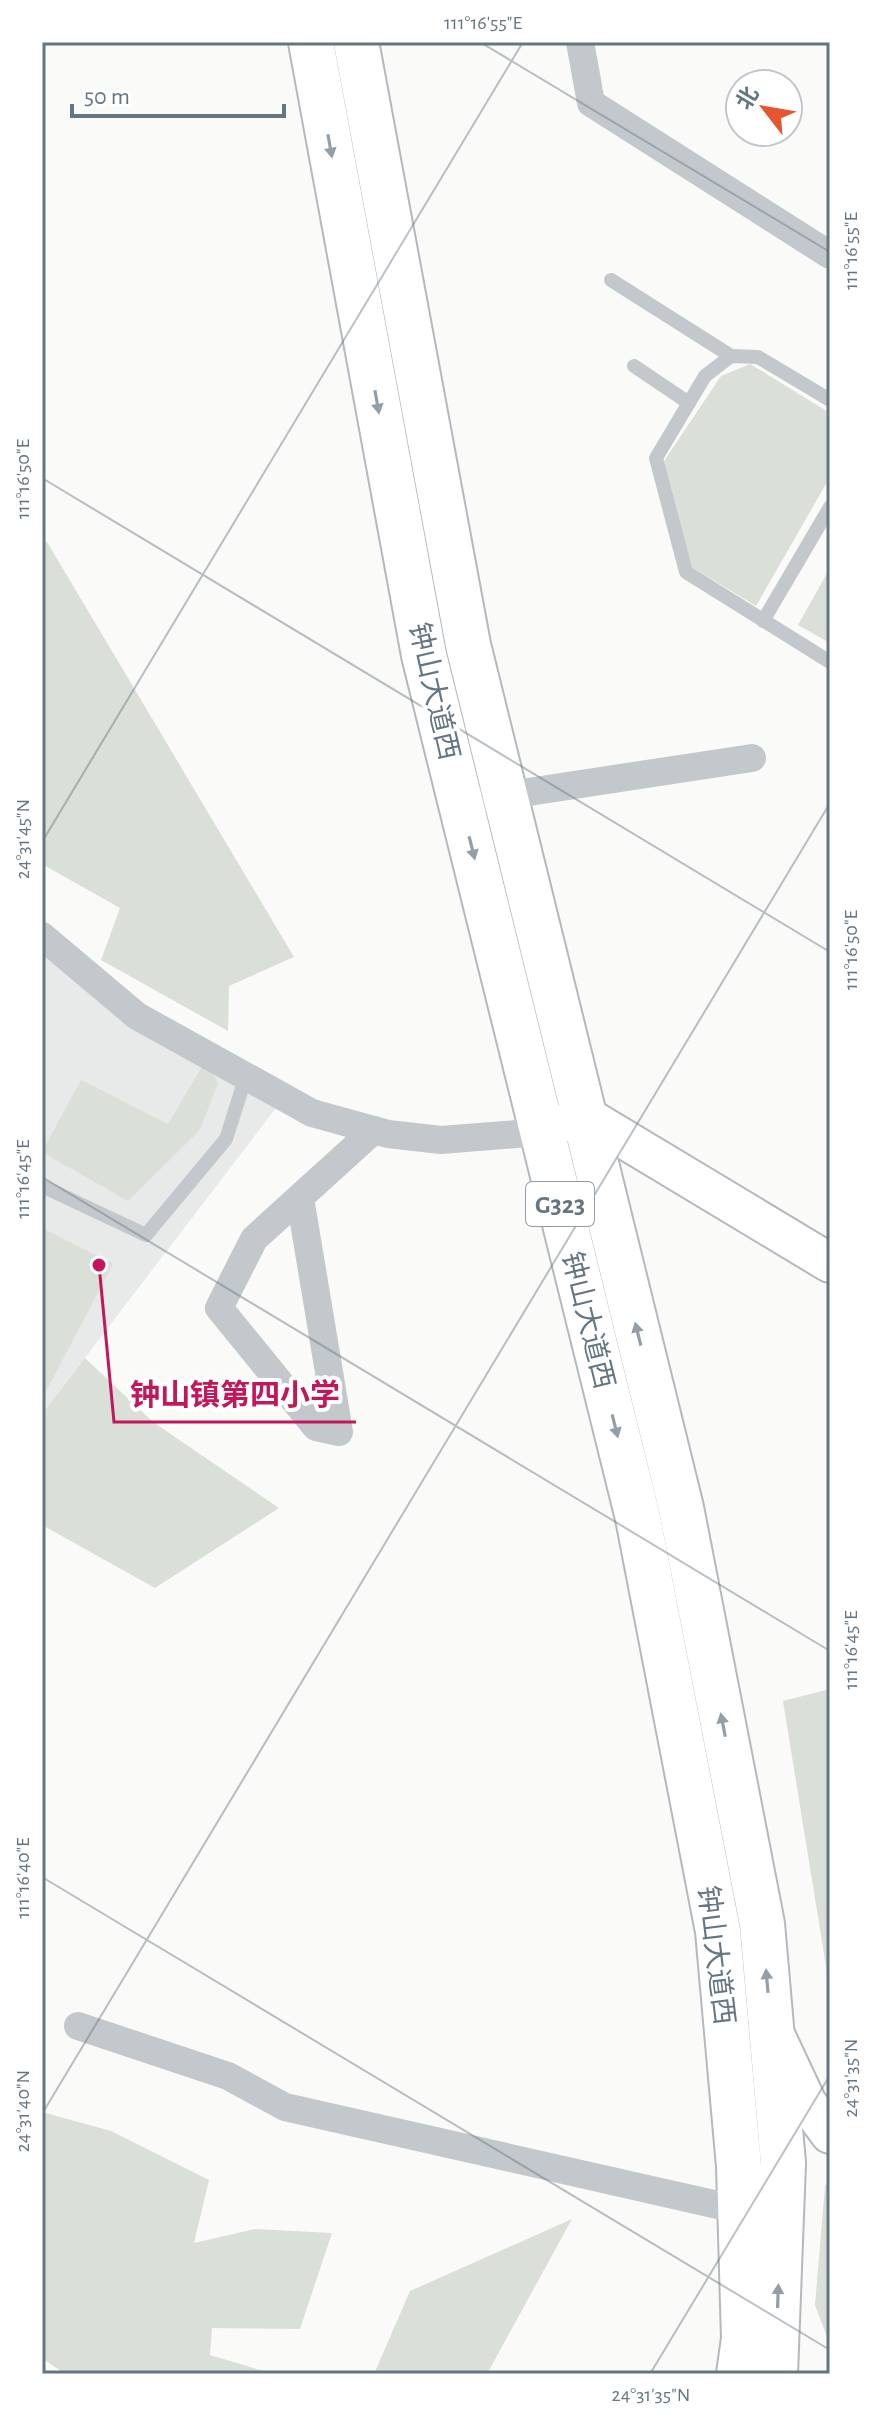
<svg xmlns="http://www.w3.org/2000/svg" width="872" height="2416" font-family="'Alegreya Sans','Noto Sans SC',sans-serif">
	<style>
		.built { fill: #e8e9e9 }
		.green { fill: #dadfd7 }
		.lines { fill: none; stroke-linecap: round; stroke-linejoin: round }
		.secondary-casing { stroke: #b3babf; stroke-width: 42 }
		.highway-casing { stroke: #b4b9bd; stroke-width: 48 }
		.lane { stroke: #c3c8cc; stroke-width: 14 }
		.street { stroke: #c3c8cc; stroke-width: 28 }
		.secondary { stroke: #fff; stroke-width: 38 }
		.highway { stroke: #fff; stroke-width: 44 }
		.oneway { fill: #939fa8 }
		.ticks { fill: none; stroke: #657683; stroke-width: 2; stroke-opacity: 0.45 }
		.labels { text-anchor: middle; stroke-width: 8; stroke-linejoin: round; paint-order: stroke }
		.shield { fill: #fff; stroke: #939fa8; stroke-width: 2 }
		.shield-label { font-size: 26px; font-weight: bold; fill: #657683 }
		.street-label { font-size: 28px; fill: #657683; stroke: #fff }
		.leader { fill: none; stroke: #c2185b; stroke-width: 3 }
		.callout-dot { fill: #c2185b; stroke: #fff; stroke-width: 3 }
		.callout-label { font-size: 30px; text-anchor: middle; font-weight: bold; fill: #c2185b; stroke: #fff; stroke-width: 8; stroke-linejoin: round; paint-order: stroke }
		.neatline { fill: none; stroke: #657683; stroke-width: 3 }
		.ticks-label { font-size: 20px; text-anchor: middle; fill: #657683 }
	</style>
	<rect width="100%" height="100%" fill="#fafaf8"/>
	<polygon class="built" points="42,947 276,1108 42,1414"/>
	<g class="green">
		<polygon points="750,364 830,413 830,477 756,606 690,566 664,461 721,376"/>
		<polygon points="42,542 47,542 294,957 229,986 228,1031 101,960 120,908 42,864"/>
		<polygon points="830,568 830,643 798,625"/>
		<polygon points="203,1065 211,1070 218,1083 200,1130 128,1201 42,1152 81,1080 168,1124"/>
		<polygon points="42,1228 113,1264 42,1399"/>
		<polygon points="85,1358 153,1422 279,1508 155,1588 42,1525 42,1414"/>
		<polygon points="830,1689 830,1991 783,1701"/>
		<polygon points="42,2112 111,2131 209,2180 194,2243 255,2229 332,2233 300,2329 212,2328 210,2355 273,2374 65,2374 42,2358"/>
		<polygon points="830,2182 830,2338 827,2337 815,2305 825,2186"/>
		<polygon points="572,2219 487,2374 374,2374 410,2291"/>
	</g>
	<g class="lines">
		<defs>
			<g id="secondary">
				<polyline points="567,1122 584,1115 830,1263"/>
				<polyline points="777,2039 807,2103 830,2134"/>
			</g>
			<g id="highway">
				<polyline points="311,42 424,655 638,1518 718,1931 739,2166 744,2339 739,2374"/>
				<polyline points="356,42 468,645 681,1508 762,1924 783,2163 775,2374"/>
			</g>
		</defs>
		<use href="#secondary" class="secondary-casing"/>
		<use href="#highway" class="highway-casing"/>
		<g class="lane">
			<polyline points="611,280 731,356"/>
			<polyline points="634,366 689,403"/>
			<polyline points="830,400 758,357 731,356 705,376 656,458 686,572 830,662"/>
			<polyline points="763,621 830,507"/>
			<polyline points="42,1186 146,1235 226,1139 246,1076"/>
		</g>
		<g class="street">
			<polyline points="580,42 591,103 830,255"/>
			<polyline points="489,798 752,758"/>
			<polyline points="42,936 137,1016 312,1113 388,1134 441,1140 542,1132"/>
			<polyline points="300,1198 339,1432 316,1427 219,1308 254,1239 374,1130"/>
			<polyline points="78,2026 228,2076 285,2107 740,2210"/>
		</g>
		<use href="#secondary" class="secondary"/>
		<use href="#highway" class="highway"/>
	</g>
	<defs><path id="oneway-solid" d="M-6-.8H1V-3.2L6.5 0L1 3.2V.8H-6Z" transform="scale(2)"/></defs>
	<g class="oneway">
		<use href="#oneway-solid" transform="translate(330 146) rotate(80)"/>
		<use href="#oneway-solid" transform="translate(377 402) rotate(80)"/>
		<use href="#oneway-solid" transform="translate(472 848) rotate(76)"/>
		<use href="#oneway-solid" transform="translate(638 1334) rotate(-104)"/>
		<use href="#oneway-solid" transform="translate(615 1426) rotate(76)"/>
		<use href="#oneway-solid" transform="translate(723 1725) rotate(-101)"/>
		<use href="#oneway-solid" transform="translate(767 1981) rotate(-95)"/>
		<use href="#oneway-solid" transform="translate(778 2296) rotate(-88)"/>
	</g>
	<path class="ticks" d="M480,42l350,210M42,478l788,474M42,842l481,-800M42,1177l788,474M42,1877l788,473M42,2114l788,-1311M650,2374l180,-299"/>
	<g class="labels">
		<rect class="shield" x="526" y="1182" width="68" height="44" rx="6"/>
		<g class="shield-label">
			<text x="560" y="1213">G323</text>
		</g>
		<g class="street-label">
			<text transform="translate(435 691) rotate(77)" y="10">钟山大道西</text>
			<text transform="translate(589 1320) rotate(76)" y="10">钟山大道西</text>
			<text transform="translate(717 1955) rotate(83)" y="10">钟山大道西</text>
		</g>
	</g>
	<path class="leader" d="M99 1265L114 1422H356"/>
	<circle class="callout-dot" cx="99" cy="1265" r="8"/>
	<g class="callout-label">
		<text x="235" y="1405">钟山镇第四小学</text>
	</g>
	<rect width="872" height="2416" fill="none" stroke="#ffffff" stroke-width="88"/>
	<g transform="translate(764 108) rotate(301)"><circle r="38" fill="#ffffff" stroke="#c1c8cd" stroke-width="2"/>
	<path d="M0-6L14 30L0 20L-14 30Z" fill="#e4572e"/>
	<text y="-12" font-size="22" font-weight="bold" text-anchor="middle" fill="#657683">北</text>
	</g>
	<path d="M72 104v12h212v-12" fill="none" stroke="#657683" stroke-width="4"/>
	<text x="84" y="104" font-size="24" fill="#657683" stroke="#ffffff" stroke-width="6" paint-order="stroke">50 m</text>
	<rect x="44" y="44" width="784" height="2328" class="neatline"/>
	<g class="ticks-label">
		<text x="483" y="29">111°16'55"E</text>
		<text transform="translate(850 251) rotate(-90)" y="7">111°16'55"E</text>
		<text transform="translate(22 479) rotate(-90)" y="7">111°16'50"E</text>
		<text transform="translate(22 839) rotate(-90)" y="7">24°31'45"N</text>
		<text transform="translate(850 950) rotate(-90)" y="7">111°16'50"E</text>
		<text transform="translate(22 1179) rotate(-90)" y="7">111°16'45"E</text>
		<text transform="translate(850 1650) rotate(-90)" y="7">111°16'45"E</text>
		<text transform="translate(22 1878) rotate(-90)" y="7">111°16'40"E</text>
		<text transform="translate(850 2078) rotate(-90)" y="7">24°31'35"N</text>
		<text transform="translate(22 2111) rotate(-90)" y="7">24°31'40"N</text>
		<text x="651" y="2401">24°31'35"N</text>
	</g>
</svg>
